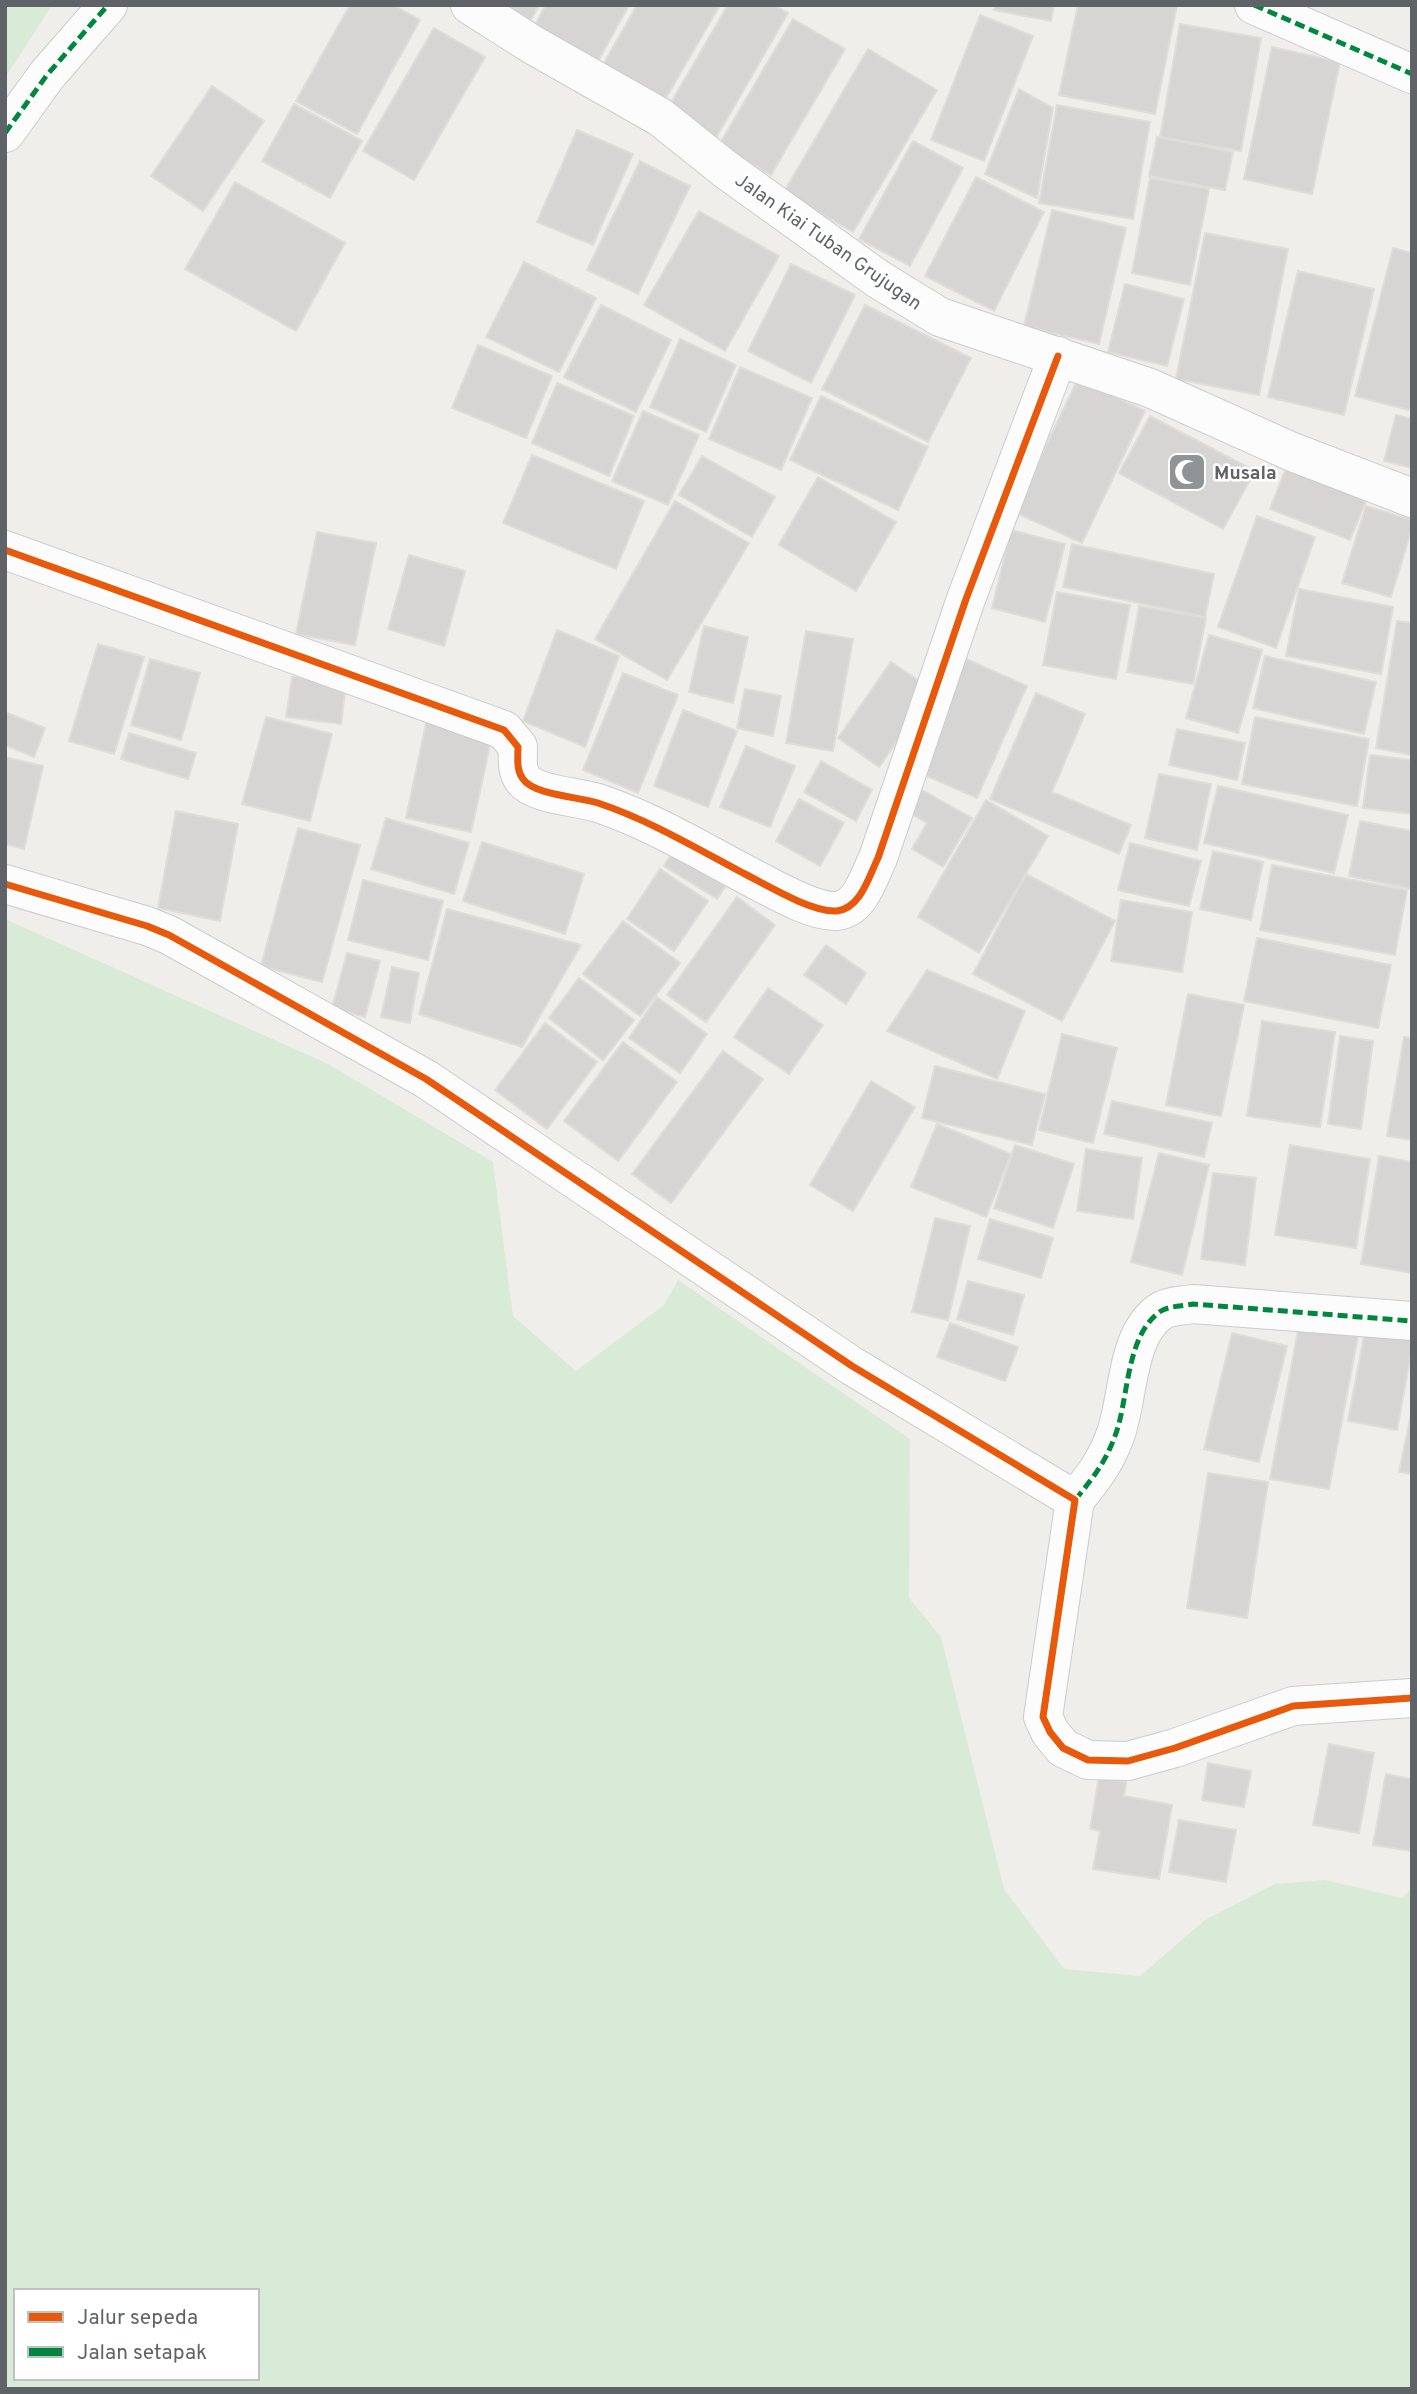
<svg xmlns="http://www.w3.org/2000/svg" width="1417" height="2394" font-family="Overpass,sans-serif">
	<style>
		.green { fill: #d8ebd6; fill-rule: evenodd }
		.building { fill: #d6d5d3; stroke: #deddd9; stroke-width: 2 }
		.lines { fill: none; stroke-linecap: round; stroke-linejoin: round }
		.minor-casing { stroke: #cbcccc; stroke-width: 40 }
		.minor { stroke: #fdfcfc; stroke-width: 38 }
		.quiet { stroke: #00873e; stroke-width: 5; stroke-dasharray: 10 5; stroke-linecap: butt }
		.cycleway-casing { stroke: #fff; stroke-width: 11 }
		.cycleway { stroke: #e8590c; stroke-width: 7 }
		.labels { text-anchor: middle; stroke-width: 5; stroke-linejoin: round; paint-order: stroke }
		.street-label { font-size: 19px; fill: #5f6368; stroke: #fff }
		.poi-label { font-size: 19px; font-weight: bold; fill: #5f6368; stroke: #fff; text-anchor: start }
	</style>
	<rect width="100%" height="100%" fill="#efeeea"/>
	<g class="green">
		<polygon points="5,5 52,5 5,78"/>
		<path d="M5,919l323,145 165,98 20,154 63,55 88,-66 14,-25 232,159 -1,159 32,39 63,252 60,80 76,7 65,-56 70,-36 50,-4 77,18 10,-10v501h-1407zM16,2291h241v87h-241z"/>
	</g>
	<g class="building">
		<polygon points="350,5 393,5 420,20 357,134 296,101"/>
		<polygon points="504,5 539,5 531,20"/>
		<polygon points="546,5 629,5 596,65 532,30"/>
		<polygon points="637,5 720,5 662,105 600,70"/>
		<polygon points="728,5 773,5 788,13 716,138 666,111"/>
		<polygon points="995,5 1054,5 1051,21 994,10"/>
		<polygon points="1078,5 1177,5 1155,114 1059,95"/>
		<polygon points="980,15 1033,36 984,161 931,140"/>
		<polygon points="793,19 845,49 771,175 719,145"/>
		<polygon points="1180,24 1261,38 1241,151 1160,137"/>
		<polygon points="434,28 485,57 414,180 363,151"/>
		<polygon points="1272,47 1340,62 1312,194 1244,179"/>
		<polygon points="868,49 937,90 853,232 784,192"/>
		<polygon points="212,86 264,121 203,211 151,176"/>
		<polygon points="1019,89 1053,108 1037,198 985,174"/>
		<polygon points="294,104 362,141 330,198 262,161"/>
		<polygon points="1057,105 1150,122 1133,219 1039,203"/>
		<polygon points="577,130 633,154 593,245 537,222"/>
		<polygon points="1157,137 1233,152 1225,190 1149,176"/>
		<polygon points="913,141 963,168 910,266 859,239"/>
		<polygon points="640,161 690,186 638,294 587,270"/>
		<polygon points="976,177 1044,212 994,311 925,276"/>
		<polygon points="1150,178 1209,189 1190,285 1132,273"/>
		<polygon points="235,182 345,243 296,331 185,269"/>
		<polygon points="1052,210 1126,228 1099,344 1024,326"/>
		<polygon points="699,211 779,256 725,351 644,305"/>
		<polygon points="1205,233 1288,249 1259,395 1176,379"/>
		<polygon points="1393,248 1412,253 1412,411 1355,396"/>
		<polygon points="524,262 596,298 559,372 486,337"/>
		<polygon points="791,264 855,295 811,383 748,351"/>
		<polygon points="1298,271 1374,289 1344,415 1268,397"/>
		<polygon points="1125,284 1184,299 1167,366 1108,352"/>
		<polygon points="601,305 671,340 636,412 564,377"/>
		<polygon points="865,305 971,358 928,442 822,389"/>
		<polygon points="680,339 736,365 706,432 650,407"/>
		<polygon points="478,345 552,376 526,438 452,408"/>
		<polygon points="740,367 812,398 781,470 709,439"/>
		<polygon points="1078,379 1145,411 1082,543 1014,512"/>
		<polygon points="557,383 634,416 609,476 532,443"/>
		<polygon points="821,396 928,447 898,510 790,460"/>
		<polygon points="643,411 699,435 668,505 612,481"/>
		<polygon points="1396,415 1412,419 1412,468 1384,461"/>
		<polygon points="1150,416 1255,471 1223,529 1119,473"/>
		<polygon points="532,455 644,501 616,569 503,523"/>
		<polygon points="702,456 775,497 752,537 679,495"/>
		<polygon points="1289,460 1370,491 1350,540 1270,509"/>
		<polygon points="818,477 896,522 856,591 779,545"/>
		<polygon points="675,501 749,543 667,680 595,639"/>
		<polygon points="1366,506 1412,520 1412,528 1391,597 1342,583"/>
		<polygon points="1257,516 1315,537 1276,648 1218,627"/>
		<polygon points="1011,530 1065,544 1045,622 992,608"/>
		<polygon points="317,532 376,543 355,645 296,634"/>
		<polygon points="1072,544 1214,574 1205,617 1063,587"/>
		<polygon points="409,555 465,571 444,646 388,629"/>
		<polygon points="1299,589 1393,607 1381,674 1286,656"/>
		<polygon points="1057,592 1130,605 1116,679 1043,665"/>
		<polygon points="1139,606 1206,618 1193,684 1127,672"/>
		<polygon points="1397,621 1412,623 1412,755 1376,748"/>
		<polygon points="704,626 748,637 733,703 689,692"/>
		<polygon points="557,630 619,656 585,747 523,721"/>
		<polygon points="806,631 853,639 833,751 786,743"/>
		<polygon points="1209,635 1262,650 1238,733 1186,718"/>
		<polygon points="98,644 144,657 114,754 69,741"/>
		<polygon points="1265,656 1376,682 1364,734 1253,708"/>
		<polygon points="964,658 1027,686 977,798 913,770"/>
		<polygon points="150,659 200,673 181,740 131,725"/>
		<polygon points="891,662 933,690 879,767 838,738"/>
		<polygon points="623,673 678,695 638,793 583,770"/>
		<polygon points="292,677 346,683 341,724 286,717"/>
		<polygon points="745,689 781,696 773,736 737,728"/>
		<polygon points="1036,693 1085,714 1052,792 1131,825 1119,854 990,799"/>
		<polygon points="683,710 737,731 708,807 654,786"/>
		<polygon points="5,712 45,728 34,757 5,745"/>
		<polygon points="266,717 332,734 310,821 242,804"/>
		<polygon points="1255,717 1369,739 1357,806 1242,784"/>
		<polygon points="427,719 493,732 471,832 406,818"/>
		<polygon points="1177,729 1245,743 1237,780 1169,765"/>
		<polygon points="129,733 196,753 188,779 121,759"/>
		<polygon points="746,746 795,766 770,827 720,807"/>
		<polygon points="1370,755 1412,760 1412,814 1363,808"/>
		<polygon points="5,757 43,766 24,849 5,844"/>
		<polygon points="821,761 872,790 856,821 804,792"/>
		<polygon points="1159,774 1211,784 1197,850 1145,838"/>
		<polygon points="913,785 972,818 943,867 912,849 927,823 900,807"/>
		<polygon points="1218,786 1348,815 1334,873 1204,843"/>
		<polygon points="799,799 844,823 820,866 776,841"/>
		<polygon points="986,800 1048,836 979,953 918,917"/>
		<polygon points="176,811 238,824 220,921 158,908"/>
		<polygon points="386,818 469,843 454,894 371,869"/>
		<polygon points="1360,821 1412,831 1412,889 1349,876"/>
		<polygon points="298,828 360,845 322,982 261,966"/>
		<polygon points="482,842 584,874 565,934 463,901"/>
		<polygon points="1130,843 1201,861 1189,906 1118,890"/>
		<polygon points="677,845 730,879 717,899 664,866"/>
		<polygon points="1213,851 1263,862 1251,920 1200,909"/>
		<polygon points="1272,865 1407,890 1395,955 1260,930"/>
		<polygon points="660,869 708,901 674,951 627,919"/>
		<polygon points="1026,874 1115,921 1062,1021 973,974"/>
		<polygon points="363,880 443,901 428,960 348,940"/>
		<polygon points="737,897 775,925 706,1022 667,995"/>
		<polygon points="1121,900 1192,912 1182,972 1111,961"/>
		<polygon points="447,909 581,945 522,1047 419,1014"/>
		<polygon points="623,921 680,963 640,1016 583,974"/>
		<polygon points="1257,938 1391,965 1378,1028 1244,1001"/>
		<polygon points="826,945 866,973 846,1004 804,975"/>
		<polygon points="347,953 380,961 365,1017 332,1008"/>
		<polygon points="392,967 419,973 410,1023 381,1017"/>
		<polygon points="927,970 1025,1011 997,1079 887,1031"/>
		<polygon points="579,978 634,1020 603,1060 549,1018"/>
		<polygon points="768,988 823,1025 789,1074 734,1037"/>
		<polygon points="1188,994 1244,1005 1221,1116 1166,1105"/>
		<polygon points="657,997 707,1034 680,1073 629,1038"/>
		<polygon points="1262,1021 1335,1032 1320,1127 1247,1116"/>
		<polygon points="545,1023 597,1062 547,1129 495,1090"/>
		<polygon points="1062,1034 1117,1048 1093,1143 1039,1130"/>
		<polygon points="1340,1036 1373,1041 1361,1129 1328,1124"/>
		<polygon points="1404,1037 1412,1038 1412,1140 1387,1136"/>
		<polygon points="623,1042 677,1082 618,1161 564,1121"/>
		<polygon points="723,1051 763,1079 671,1203 632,1174"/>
		<polygon points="935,1066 1045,1094 1032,1145 922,1118"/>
		<polygon points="871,1081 915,1107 853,1211 810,1185"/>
		<polygon points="1112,1101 1212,1123 1204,1157 1104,1134"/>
		<polygon points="937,1124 1011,1154 986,1217 911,1187"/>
		<polygon points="1015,1145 1074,1164 1053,1228 994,1208"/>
		<polygon points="1290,1145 1370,1159 1356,1248 1275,1235"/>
		<polygon points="1086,1149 1142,1158 1133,1219 1077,1211"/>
		<polygon points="1159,1153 1209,1165 1182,1275 1131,1262"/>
		<polygon points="1379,1156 1412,1162 1412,1273 1361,1264"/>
		<polygon points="1213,1173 1256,1178 1245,1265 1201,1259"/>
		<polygon points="935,1218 970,1226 948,1320 912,1312"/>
		<polygon points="990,1219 1053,1238 1041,1278 978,1259"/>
		<polygon points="968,1281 1024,1295 1013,1335 957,1319"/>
		<polygon points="950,1323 1018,1347 1005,1381 937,1357"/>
		<polygon points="1299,1325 1358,1336 1329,1489 1270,1479"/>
		<polygon points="1366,1325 1412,1334 1412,1349 1397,1430 1348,1421"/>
		<polygon points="1232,1333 1287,1346 1259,1462 1204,1449"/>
		<polygon points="1412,1410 1412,1474 1399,1472"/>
		<polygon points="1208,1473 1268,1482 1247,1618 1187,1608"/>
		<polygon points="1329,1744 1374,1753 1359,1833 1313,1825"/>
		<polygon points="1208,1763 1251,1771 1244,1807 1202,1800"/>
		<polygon points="1386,1774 1412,1779 1412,1851 1373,1845"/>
		<polygon points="1099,1777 1126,1782 1124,1796 1172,1805 1159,1879 1093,1869 1100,1831 1090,1829"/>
		<polygon points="1179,1820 1236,1830 1226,1882 1169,1872"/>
	</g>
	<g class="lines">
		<defs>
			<g id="minor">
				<polyline points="470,5 533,45 660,117 725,169 878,279 940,317 1150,388 1290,451 1412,498"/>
				<polyline points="1254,5 1412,74"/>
				<polyline points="5,133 47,75 108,5"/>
				<path d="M5,550l499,180 14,17c0,11 -2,23 5,32 11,16 56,18 75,24 51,17 98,45 145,70 22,11 69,40 94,38 24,-3 32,-35 41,-53l88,-259 92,-243"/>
				<polyline points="5,884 147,926 169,935 426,1079 852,1366 1075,1500 1043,1717 1050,1732 1063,1748 1088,1760 1128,1761 1175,1748 1293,1706 1412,1698"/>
				<path d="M1075,1500c18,-22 30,-37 40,-64 14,-36 10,-101 46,-125 8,-5 22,-5 32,-7l219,17"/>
			</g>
		</defs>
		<use href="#minor" class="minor-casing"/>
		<use href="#minor" class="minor"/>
		<g class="quiet">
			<polyline points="1254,5 1412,74"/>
			<polyline points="5,133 47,75 108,5"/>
			<path d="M1075,1500c18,-22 30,-37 40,-64 14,-36 10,-101 46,-125 8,-5 22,-5 32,-7l219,17"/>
		</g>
		<defs>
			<g id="cycleway">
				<path d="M5,550l499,180 14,17c0,11 -2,23 5,32 11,16 56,18 75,24 51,17 98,45 145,70 22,11 69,40 94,38 24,-3 32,-35 41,-53l88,-259 92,-243"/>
				<polyline points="5,884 147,926 169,935 426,1079 852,1366 1075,1500 1043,1717 1050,1732 1063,1748 1088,1760 1128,1761 1175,1748 1293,1706 1412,1698"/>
			</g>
		</defs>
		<use href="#cycleway" class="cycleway-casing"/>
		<use href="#cycleway" class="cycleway"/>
	</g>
	<defs>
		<symbol id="mosque-square" viewBox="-11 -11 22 22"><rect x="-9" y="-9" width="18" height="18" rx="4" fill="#919496" stroke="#fff"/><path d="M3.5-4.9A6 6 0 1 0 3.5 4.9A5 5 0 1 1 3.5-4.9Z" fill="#fff"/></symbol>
	</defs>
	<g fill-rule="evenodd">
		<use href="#mosque-square" x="1165" y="450" width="44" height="44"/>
	</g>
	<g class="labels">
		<g class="street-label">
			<text transform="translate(829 241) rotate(35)" y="7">Jalan Kiai Tuban Grujugan</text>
		</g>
		<g class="poi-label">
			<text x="1214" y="479">Musala</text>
		</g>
	</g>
	<rect width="1417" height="2394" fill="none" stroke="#5f6368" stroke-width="14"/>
	<rect x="14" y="2289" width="245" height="91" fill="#ffffff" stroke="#bfc1c3" stroke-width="2"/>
	<rect x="28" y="2312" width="35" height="10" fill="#e8590c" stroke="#bfc1c3" stroke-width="2"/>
	<text x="77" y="2324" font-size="21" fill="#5f6368">Jalur sepeda</text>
	<rect x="28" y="2347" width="35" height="10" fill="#00873e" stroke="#bfc1c3" stroke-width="2"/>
	<text x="77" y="2359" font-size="21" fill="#5f6368">Jalan setapak</text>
</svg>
